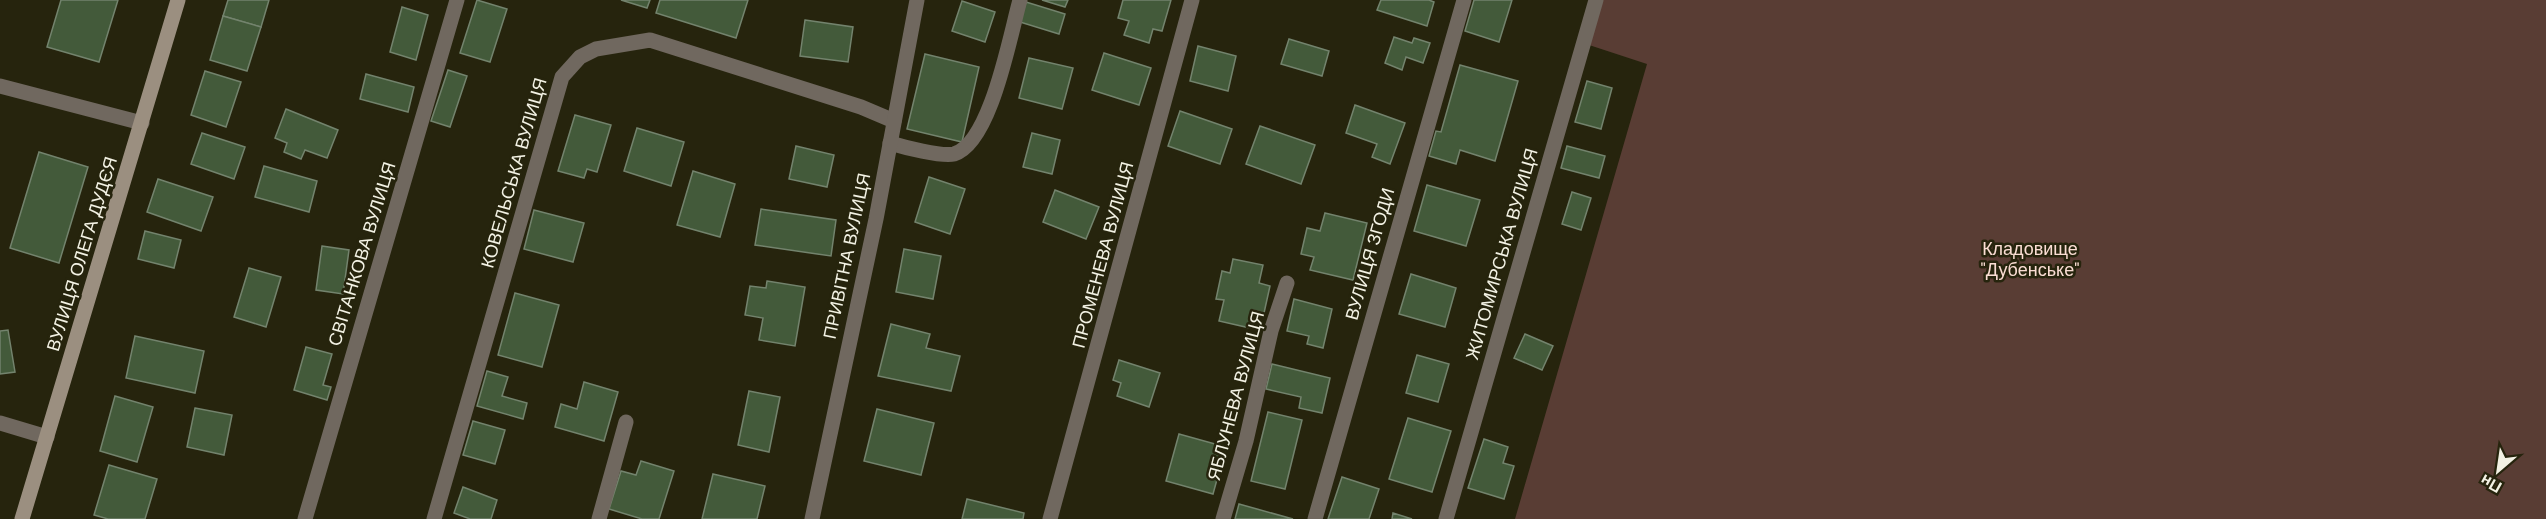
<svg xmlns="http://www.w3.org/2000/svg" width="2546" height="519" font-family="'DM Sans',sans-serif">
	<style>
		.green { fill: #593d34 }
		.building { fill: #435a3a; stroke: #73836d; stroke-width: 1.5 }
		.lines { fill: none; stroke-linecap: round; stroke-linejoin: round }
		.service { stroke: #70685f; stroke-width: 15 }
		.minor { stroke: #70685f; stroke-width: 15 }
		.secondary { stroke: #9b8f80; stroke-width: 15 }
		.labels { text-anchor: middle; stroke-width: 5; stroke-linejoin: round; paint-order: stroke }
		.street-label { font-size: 18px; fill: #f3f2e4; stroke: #26240d }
		.park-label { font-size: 18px; fill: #faddd3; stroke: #26240d }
	</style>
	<rect width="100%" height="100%" fill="#26240d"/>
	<polygon class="green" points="1600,0 2546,0 2546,519 1515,519 1647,64 1586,44"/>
	<g class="building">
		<polygon points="61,0 118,0 99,62 47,47"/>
		<polygon points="228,0 269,0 261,27 223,16"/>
		<polygon points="477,0 507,9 490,62 460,53"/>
		<polygon points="621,0 650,0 647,8"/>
		<polygon points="660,0 748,0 736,38 656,13"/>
		<polygon points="1042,0 1068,0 1065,7"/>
		<polygon points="1123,0 1171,0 1162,31 1153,29 1149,43 1124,35 1129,21 1118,18"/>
		<polygon points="1381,0 1429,0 1434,2 1427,26 1377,10"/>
		<polygon points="1474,0 1512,0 1499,42 1465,31"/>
		<polygon points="962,1 995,12 985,42 952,31"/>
		<polygon points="1026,2 1065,14 1059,34 1020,22"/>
		<polygon points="402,7 428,15 416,60 390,52"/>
		<polygon points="223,16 261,27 247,71 210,60"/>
		<polygon points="805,20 853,27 848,62 800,56"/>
		<polygon points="1394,37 1412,43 1414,38 1430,43 1423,63 1406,57 1402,70 1385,63"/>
		<polygon points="1289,39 1329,51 1322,76 1281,64"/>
		<polygon points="1198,46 1236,56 1228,91 1190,81"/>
		<polygon points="1104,53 1151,68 1139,105 1092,90"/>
		<polygon points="925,54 979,67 962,142 907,129"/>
		<polygon points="1029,58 1073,68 1062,109 1019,98"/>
		<polygon points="1460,65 1518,81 1495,161 1460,150 1456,164 1429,156 1436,131 1441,132"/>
		<polygon points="448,70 467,76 450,127 431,121"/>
		<polygon points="205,71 241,82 226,127 191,115"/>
		<polygon points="366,74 414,87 408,112 360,99"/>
		<polygon points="1587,81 1612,88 1601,129 1575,122"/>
		<polygon points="1355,105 1405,123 1390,164 1372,157 1377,144 1346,133"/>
		<polygon points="286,109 338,130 327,158 305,150 301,159 284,152 287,143 275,138"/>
		<polygon points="1180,111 1232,129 1220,164 1168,146"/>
		<polygon points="575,115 611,125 597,172 587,169 584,178 558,171"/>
		<polygon points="1260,126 1315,145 1301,184 1246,164"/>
		<polygon points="637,128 684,142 671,186 624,171"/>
		<polygon points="202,133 245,147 234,179 191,164"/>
		<polygon points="1032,133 1060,140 1052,174 1023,167"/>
		<polygon points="796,146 834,155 827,187 789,179"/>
		<polygon points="1567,146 1605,156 1599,178 1561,168"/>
		<polygon points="39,152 88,167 59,263 10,248"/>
		<polygon points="264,166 317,181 309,212 255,197"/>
		<polygon points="693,171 735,184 720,237 677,225"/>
		<polygon points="929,177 965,189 950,234 915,222"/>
		<polygon points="158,179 213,197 201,231 147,212"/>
		<polygon points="1427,185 1480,200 1466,246 1414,231"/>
		<polygon points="1055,190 1099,207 1086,239 1043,222"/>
		<polygon points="1572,192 1591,198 1581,230 1562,224"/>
		<polygon points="761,209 836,220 831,256 755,245"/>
		<polygon points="534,210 584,223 573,262 524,249"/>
		<polygon points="1325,213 1367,223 1353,280 1310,270 1314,257 1301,254 1307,228 1320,231"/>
		<polygon points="145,231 181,240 174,268 138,259"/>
		<polygon points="322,246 349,250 343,294 316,290"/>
		<polygon points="904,249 941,256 933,299 896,292"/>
		<polygon points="1233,259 1263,265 1259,283 1270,286 1264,313 1253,310 1250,328 1219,321 1224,300 1216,299 1222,271 1230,273"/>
		<polygon points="249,268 281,277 266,327 234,317"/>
		<polygon points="1411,274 1456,288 1445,327 1399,314"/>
		<polygon points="767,281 805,287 795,346 759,340 763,318 745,315 750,286 766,288"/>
		<polygon points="515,293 559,305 542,367 498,355"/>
		<polygon points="1294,299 1332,309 1323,348 1307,344 1309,336 1287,331"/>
		<polygon points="891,324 930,334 926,348 960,356 951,391 878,376"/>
		<polygon points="8,330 15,372 0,374 0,331"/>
		<polygon points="1525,334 1553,346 1542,370 1514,358"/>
		<polygon points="135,336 204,351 195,393 126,378"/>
		<polygon points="306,347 332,354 323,385 331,387 327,400 294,390"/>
		<polygon points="1417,355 1449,364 1438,402 1406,393"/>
		<polygon points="1119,360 1160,373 1149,407 1117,396 1121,383 1113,380"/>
		<polygon points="1272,364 1330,378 1322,413 1299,408 1301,397 1266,389"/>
		<polygon points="487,371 508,377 502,396 527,403 523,419 477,406"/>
		<polygon points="584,382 618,392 604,441 555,427 561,404 577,409"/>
		<polygon points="749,391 780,397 769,452 738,445"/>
		<polygon points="115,396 153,407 137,462 100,451"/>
		<polygon points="195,408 232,415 224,455 187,447"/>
		<polygon points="877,409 934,423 921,475 864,461"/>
		<polygon points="1268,412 1302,420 1285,489 1251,481"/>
		<polygon points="1408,418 1451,431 1432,492 1389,479"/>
		<polygon points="473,421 505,430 495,464 463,455"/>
		<polygon points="1179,434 1226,447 1213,494 1166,481"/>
		<polygon points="1484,439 1508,447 1503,463 1514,466 1504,499 1468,488"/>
		<polygon points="641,461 674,471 659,519 642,519 609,509 621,471 636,475"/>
		<polygon points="109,465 157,479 145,519 108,519 94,515"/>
		<polygon points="713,474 765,486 757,519 702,519"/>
		<polygon points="1342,477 1379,489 1369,519 1328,519"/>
		<polygon points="463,487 497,500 491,519 470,519 454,513"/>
		<polygon points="967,499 1024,513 1023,519 962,519"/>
		<polygon points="1239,504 1293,519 1235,519"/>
		<polygon points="1393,513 1412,519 1392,519"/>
	</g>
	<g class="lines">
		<polyline class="service" points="0,86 142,123"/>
		<g class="minor">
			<path d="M890,143c13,4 52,14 64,11 37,-11 56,-119 66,-154"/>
			<polyline points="0,423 47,437"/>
			<polyline points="305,519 457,0"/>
			<polyline points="434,519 562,77 580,57 596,49 650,40 861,107 894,121"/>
			<polyline points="599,519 626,422"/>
			<polyline points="812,519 876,219 917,0"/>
			<polyline points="1050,519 1192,0"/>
			<polyline points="1223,519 1246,441 1271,331 1287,283"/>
			<polyline points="1315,519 1464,0"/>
			<polyline points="1446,519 1596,0"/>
		</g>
		<polyline class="secondary" points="22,519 178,0"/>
	</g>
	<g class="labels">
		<g class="street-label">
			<text transform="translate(514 173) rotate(-74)" y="6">КОВЕЛЬСЬКА ВУЛИЦЯ</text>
			<text transform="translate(82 254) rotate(-73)" y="6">ВУЛИЦЯ ОЛЕГА ДУДЄЯ</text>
			<text transform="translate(362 254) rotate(-73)" y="6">СВІТАНКОВА ВУЛИЦЯ</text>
			<text transform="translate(1370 254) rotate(-74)" y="6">ВУЛИЦЯ ЗГОДИ</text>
			<text transform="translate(1502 254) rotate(-74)" y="6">ЖИТОМИРСЬКА ВУЛИЦЯ</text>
			<text transform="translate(1103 255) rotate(-75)" y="6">ПРОМЕНЕВА ВУЛИЦЯ</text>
			<text transform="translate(847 256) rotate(-78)" y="6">ПРИВІТНА ВУЛИЦЯ</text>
			<text transform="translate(1236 396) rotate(-75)" y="6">ЯБЛУНЕВА ВУЛИЦЯ</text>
		</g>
		<g class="park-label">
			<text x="2030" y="255">Кладовище<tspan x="2030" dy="21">"Дубенське"</tspan></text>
		</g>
	</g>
	<g transform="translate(2498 471) rotate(209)" stroke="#26240d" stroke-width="4.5" paint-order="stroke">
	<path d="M0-4.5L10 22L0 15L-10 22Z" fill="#f3f2e4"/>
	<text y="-9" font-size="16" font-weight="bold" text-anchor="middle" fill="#f3f2e4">Пн</text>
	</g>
</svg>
